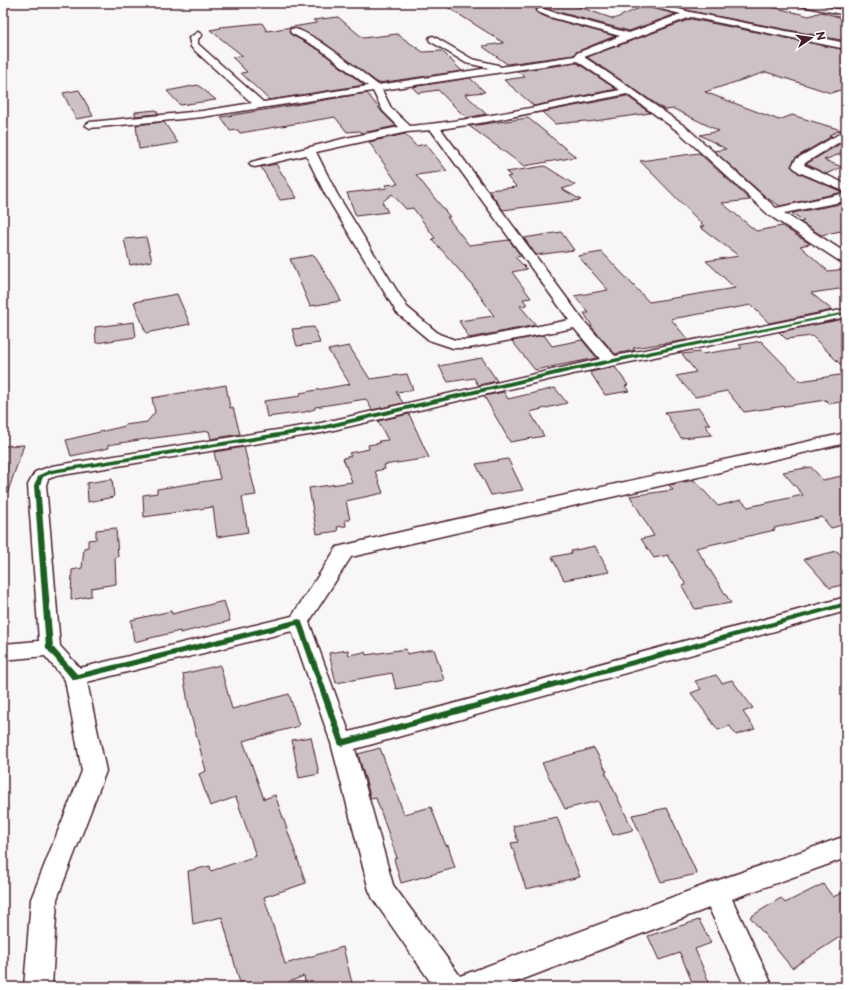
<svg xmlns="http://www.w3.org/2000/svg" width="849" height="990" font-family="'Playpen Sans',sans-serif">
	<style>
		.building { fill: #cdc1c4; stroke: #4a1f2b }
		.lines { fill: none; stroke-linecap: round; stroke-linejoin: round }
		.street-casing { stroke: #4a1f2b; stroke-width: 3 }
		.street { fill: #fff; fill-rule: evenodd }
		.cycleway-casing { stroke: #fff; stroke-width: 2 }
		.cycleway { fill: #1b5e20; fill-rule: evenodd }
	</style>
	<rect width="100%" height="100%" fill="#f8f6f7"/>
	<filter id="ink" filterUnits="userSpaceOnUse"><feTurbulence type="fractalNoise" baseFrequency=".025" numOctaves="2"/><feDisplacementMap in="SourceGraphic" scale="8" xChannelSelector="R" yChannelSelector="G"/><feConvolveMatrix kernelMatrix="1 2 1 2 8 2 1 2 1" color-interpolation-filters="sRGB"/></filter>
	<g filter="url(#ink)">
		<g class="building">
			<polygon points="441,3 568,3 614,19 644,6 676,14 629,31 540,7 536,10 537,13 549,18 615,36 576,52 574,55 507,64 482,46 504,43"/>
			<polygon points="663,3 756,3 809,16 821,12 846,19 846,41 690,11"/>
			<polygon points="338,17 363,38 397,34 423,52 442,51 462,71 378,83 322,41 299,29 291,28 289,30 290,34 319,50 364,85 269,100 241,73 247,72 232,57 243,56 210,30 221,28 220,27 262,23 267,31 317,23 313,20"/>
			<polygon points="691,19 846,50 846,88 831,93 766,72 705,92 779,120 792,115 841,130 829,135 832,136 795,158 791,166 798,173 843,192 780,206 767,198 714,151 726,149 700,135 719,131 674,109 665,110 587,57"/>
			<polygon points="577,63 616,89 534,106 504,80 525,77 517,71"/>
			<polygon points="470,78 485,92 465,94 486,114 466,118 438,90 418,93 412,87"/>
			<polygon points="198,85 216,100 180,105 167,91"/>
			<polygon points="79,90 93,116 76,119 63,93"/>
			<polygon points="367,93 382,112 396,126 362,133 360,131 347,132 335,117 240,133 238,130 230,131 221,117"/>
			<polygon points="627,96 650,113 588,122 586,121 555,124 542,112"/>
			<polygon points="156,110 158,114 135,116 135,112"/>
			<polygon points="528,118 576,157 524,166 469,126"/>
			<polygon points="164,122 178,143 139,149 136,125"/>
			<polygon points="405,134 416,146 426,144 447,171 416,175 450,217 447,217 469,245 509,240 521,256 515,257 527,269 512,272 531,298 523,299 527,305 520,306 536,325 469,338 459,321 494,316 473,286 432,239 435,238 413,208 406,209 392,194 382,202 388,212 356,216 347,193 387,188 385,185 398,184 369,142"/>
			<polygon points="845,141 846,141 846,152 824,160 842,167 826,174 806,164"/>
			<polygon points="699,153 750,200 722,203 756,231 782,226 810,244 800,246 828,271 846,269 846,288 811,293 832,310 769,323 751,305 671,319 688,340 633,348 635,350 615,354 591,326 592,326 584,313 589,313 574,296 608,290 578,256 602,252 649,302 735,288 706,261 739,256 700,227 704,226 640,161"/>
			<polygon points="276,164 297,198 280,200 261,167"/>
			<polygon points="545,166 575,185 562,189 581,200 503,210 488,190 517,187 507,177 511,176 506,172"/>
			<polygon points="846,203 846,230 821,235 800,222 804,221 792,213"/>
			<polygon points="561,232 574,250 536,255 524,238"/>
			<polygon points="146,237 152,261 130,265 124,239"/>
			<polygon points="314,255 335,289 341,301 310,306 290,259"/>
			<polygon points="177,294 190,324 146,333 134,302"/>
			<polygon points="843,319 846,322 846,370 812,336 786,339 779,332"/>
			<polygon points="134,322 136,337 96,343 95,327"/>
			<polygon points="314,327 320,343 297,346 292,329"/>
			<polygon points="544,335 552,346 582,340 597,358 535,370 512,341"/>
			<polygon points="761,341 800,381 846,374 846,401 829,404 826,400 744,412 727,391 695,397 676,376 696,372 682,354 700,352 702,354 742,348 739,345"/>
			<polygon points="349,346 370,379 407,374 413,390 396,392 403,403 372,410 366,399 315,407 315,409 305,412 267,417 264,401 301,396 300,393 350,384 328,350"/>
			<polygon points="482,358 497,381 478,385 474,378 448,382 439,366"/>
			<polygon points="615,367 628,385 625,386 629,391 605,395 590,372"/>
			<polygon points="226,385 230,408 233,407 240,434 211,439 209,431 139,440 108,445 109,448 71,456 66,440 125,426 125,425 147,422 155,412 152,398"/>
			<polygon points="555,388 567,403 530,412 544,436 510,442 484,396 504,392 508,399"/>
			<polygon points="699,408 710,425 705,425 712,435 681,438 665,412"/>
			<polygon points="409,414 429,458 384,465 385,469 375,471 383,493 346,501 350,520 345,520 346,526 337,527 338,531 317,534 309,488 352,482 343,458 351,456 349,453 369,449 368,445 380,443 379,441 388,440 378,421"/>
			<polygon points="24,445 6,497 3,497 3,446"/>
			<polygon points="244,447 256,495 242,497 248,532 217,537 213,507 144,517 143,495 157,493 157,489 220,479 214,452"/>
			<polygon points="508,459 523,490 491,495 476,464"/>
			<polygon points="811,467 823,480 846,475 846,524 831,528 822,517 774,528 775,530 696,548 731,603 695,609 682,586 686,585 668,555 654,558 641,539 654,536 630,496 673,490 669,485 694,480 718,506 741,500 748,507 803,495 783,472"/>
			<polygon points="112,479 114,497 88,502 87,483"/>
			<polygon points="116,528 118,557 115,557 116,584 91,588 91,596 71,600 72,570 82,568 84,548 88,547 88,540 96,539 96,530"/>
			<polygon points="595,546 609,572 564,580 552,557 572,553 571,551"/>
			<polygon points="837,551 846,560 846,584 830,588 804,559"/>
			<polygon points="224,601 230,621 180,633 180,631 134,642 131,620 171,611 172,614"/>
			<polygon points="406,649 407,654 434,649 444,680 396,689 392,673 336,683 329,653 348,650 349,655 365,652 366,655"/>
			<polygon points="220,665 232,709 289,694 299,726 243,741 264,799 275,795 306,883 264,897 285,964 343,947 353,987 306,987 304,976 276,987 241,987 222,917 193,924 188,871 210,866 211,871 256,856 236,797 210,806 199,774 206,771 189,708 183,674"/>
			<polygon points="716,675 722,683 732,680 753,708 743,712 755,729 736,735 730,726 718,730 691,693 701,689 695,681"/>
			<polygon points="311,737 319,774 299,778 292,740"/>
			<polygon points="380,748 404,814 431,807 446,846 448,845 455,868 401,883 394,859 397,858 376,798 371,799 358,754"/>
			<polygon points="594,748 607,772 605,772 633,830 613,835 598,801 565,809 542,763"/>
			<polygon points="667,808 697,874 661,882 632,815"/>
			<polygon points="557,817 580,877 526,889 511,843 518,842 513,826"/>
			<polygon points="823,884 833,897 846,891 846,933 792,968 750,917 781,898 785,903"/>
			<polygon points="699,920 711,943 695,949 711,987 694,987 680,953 659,960 648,936"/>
		</g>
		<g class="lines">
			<defs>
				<g id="street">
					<path d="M643,3h14l33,9 156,31v6l-155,-32 -107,40 48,32 55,39 89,80 70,-15v8l-62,12 62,40v10l-5,-1 -72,-47 -90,-83 -52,-38 -141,28 -45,7 142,191 32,36 231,-47v8l-273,57 -252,59 -265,43 -8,3 -2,6 14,161 20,22 212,-52 45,-69 85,-20 424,-94v10l-495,114 -42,65 40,110 497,-135v14l-491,138 38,136 67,91 256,-95 130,-45v22l-114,41 41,88h-28l-36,-79 -206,79h-69l-61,-88 -4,-9 -38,-147 -39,-112 -205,51 19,89 -49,128 -5,88h-28l7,-88 51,-128 -17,-91 -20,-24 -42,4v-16l36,-3 -11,-156 7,-13 17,-6 269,-43 279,-64 -26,-31 -105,20h-16l-24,-8 -32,-27 -72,-119 -19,-39 -51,12 -4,-1 -2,-2 2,-2 95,-24 53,-11 -16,-16 -10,-20 -171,26 -112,11 -5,-3 5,-3 112,-11 50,-8 -61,-56 -2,-9 9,-6 4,3 -4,4v5l65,58 105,-16 -48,-37 -29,-16 -1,-2 1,-2c15,-3 73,45 87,56l111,-17 -23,-5 -36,-22 -1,-2 1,-2 3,-1 39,23 26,6 2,2 75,-11 2,-3 43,-17 -70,-19 -12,-5 -1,-2 4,-2 15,5 73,20 52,-19 -37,-9zM577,61l43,29c-69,13 -139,30 -210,36l-19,-18 -9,-18zM431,130l138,190 -100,20h-14l-16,-6 -32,-27 -70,-113 -21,-42 91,-20z"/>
					<polygon points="794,3 810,3 846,11 846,15 798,5"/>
					<polygon points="846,130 846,138 805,163 804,165 846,184 846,192 799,172 792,166 796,159"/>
				</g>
			</defs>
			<use href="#street" class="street-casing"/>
			<use href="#street" class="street"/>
			<defs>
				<polygon id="cycleway" points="846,312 846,314 573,371 321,430 53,473 43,477 40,485 53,647 77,674 299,619 301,620 302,622 344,739 846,602 846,606 342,746 339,745 338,743 297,625 75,680 72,679 46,648 34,485 39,475 50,470 321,426 573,367"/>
			</defs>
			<use href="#cycleway" class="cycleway-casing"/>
			<use href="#cycleway" class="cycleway"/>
		</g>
	</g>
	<rect width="849" height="990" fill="none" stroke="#fff" stroke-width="16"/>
	<rect x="8" y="8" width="833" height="974" fill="none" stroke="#4a1f2b" stroke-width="1.5" filter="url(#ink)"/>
	<g transform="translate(811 38) rotate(77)" stroke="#ffffff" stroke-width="3" paint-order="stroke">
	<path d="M0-3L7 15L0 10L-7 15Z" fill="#4a1f2b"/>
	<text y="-6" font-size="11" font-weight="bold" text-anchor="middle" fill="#4a1f2b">N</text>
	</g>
</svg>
